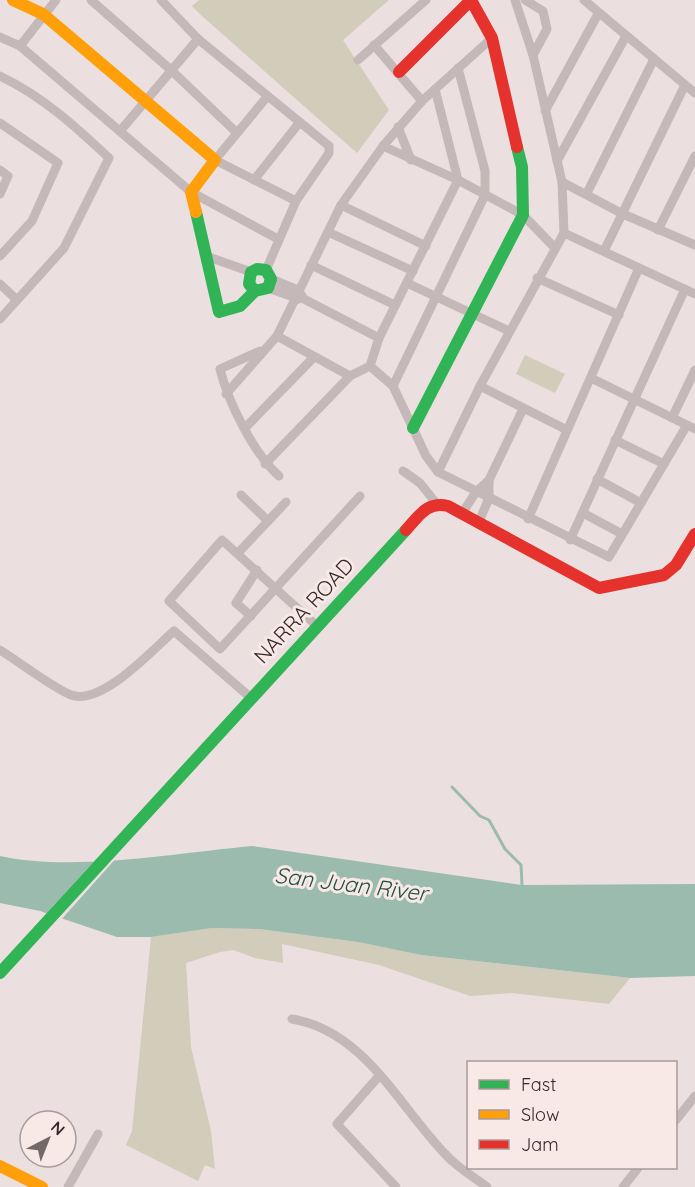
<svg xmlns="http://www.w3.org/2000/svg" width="695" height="1187" font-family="Quicksand,sans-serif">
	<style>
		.green { fill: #d2ccba }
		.water { fill: #9cbbaf }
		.pier { fill: #ebe0df }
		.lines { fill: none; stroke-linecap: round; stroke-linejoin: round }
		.stream { stroke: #9cbbaf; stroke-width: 3 }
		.street { stroke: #c4b9b8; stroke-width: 9 }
		.fast { stroke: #30b455; stroke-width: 12 }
		.slow { stroke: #ff9f0a; stroke-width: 12 }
		.jam { stroke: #e5322d; stroke-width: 12 }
		.labels { text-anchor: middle; stroke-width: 6; stroke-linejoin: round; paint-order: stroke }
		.street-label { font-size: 21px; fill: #332728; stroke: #f8e8e6 }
		.water-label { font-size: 22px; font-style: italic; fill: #1f5241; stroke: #f8e8e6 }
	</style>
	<rect width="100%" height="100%" fill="#ebe0df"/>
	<g class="green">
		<polygon points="199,0 389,0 343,40 389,110 357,153 202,16 192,6"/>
		<polygon points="525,355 565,374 555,393 516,374"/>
		<polygon points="212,928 259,929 358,942 421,955 630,978 609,1004 512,993 470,996 379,965 282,944 283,963 255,958 233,950 220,952 186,963 191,1047 211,1131 215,1169 205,1165 198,1181 126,1145 132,1131 151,937"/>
	</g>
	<path class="water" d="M252,846l270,39 173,-1v92l-65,2 -209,-23 -63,-13 -99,-13 -47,-1 -61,9h-34l-77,-26 -40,-8v-47c73,16 176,-3 252,-10z"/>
	<polygon class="pier" points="119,855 60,921 44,916 98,857"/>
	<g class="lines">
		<polyline class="stream" points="452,787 480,816 489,820 505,849 521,865 522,885"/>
		<g class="street">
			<polyline points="91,0 171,70 236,132"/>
			<polyline points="161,0 198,39 329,146 329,153 296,201"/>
			<polyline points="525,0 543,11 547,29 533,55"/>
			<polyline points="584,0 695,93"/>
			<polyline points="0,37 20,46 191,192 278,239"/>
			<polyline points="374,45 422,101"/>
			<polyline points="20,46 56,0"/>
			<polyline points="358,60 426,0"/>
			<path d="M0,76c42,20 75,50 109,82l-45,90 -64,71"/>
			<polyline points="545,111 598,14"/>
			<polyline points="0,123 58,163 32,221 0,256"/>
			<polyline points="398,127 411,160"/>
			<polyline points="121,130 198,39"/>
			<polyline points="383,146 458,180 523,215 555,248"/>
			<polyline points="557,161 626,36"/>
			<polyline points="0,170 8,176 0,194"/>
			<polyline points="254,180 299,123"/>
			<polyline points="562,182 623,214 695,245"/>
			<polyline points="587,193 654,59"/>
			<polyline points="341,205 426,246"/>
			<polyline points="658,230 695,156"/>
			<polyline points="328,232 413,271"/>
			<polyline points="564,233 695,294"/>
			<polyline points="604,251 685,85"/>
			<polyline points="206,256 251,272"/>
			<polyline points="311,265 395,305"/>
			<polyline points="266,270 296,201 215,160 266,98"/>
			<polyline points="537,278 619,315"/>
			<polyline points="271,279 298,290 304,299 379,338"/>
			<polyline points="407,283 509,331"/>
			<polyline points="0,284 17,300"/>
			<polyline points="268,288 299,299"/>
			<polyline points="277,336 350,376"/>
			<path d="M260,351l-40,18c8,33 34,85 59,107"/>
			<polyline points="370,366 393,386 426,456 438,472 609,557 687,425"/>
			<polyline points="591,378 695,429"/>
			<polyline points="393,386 485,195 485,171 458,68"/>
			<polyline points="480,386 567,430"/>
			<polyline points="226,394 277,336 341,205 383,146 422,101 492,38"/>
			<polyline points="672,418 695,370"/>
			<polyline points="245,428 314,357"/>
			<polyline points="615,440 664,464"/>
			<polyline points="265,464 350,376 370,366 379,338 458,180 435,89"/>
			<polyline points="403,471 420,483 436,503"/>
			<polyline points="438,472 480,386 564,233 562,182 533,55 515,0"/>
			<polyline points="597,479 641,503"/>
			<polyline points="241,495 268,521"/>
			<polyline points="583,513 622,534"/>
			<polyline points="461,515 476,492 489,480 523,409"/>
			<polyline points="528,519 639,268"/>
			<polyline points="478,524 489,498 489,480"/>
			<polyline points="570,540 685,289"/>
			<polyline points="238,553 286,502"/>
			<polyline points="251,616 236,603 257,570"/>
			<polyline points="317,626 222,540 169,601 220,649 360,496"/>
			<path d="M0,650c18,11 53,38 71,45 31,11 81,-45 103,-64l77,67"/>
			<path d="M292,1019c73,12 107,88 155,137 11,12 27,21 40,31"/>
			<polyline points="379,1076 337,1124 396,1187"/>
			<polyline points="676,1120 695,1096"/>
			<polyline points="68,1187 98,1134"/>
			<polyline points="623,1187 638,1168"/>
		</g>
		<g class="fast">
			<polyline points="196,212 219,312 240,306 255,291 268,288 271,279 266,270 257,269 251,272 249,284 255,291"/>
			<polyline points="413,428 523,215 522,167 517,147"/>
			<polyline points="0,973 406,530"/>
		</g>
		<g class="slow">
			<polyline points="13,0 43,14 215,160 191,192 196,212"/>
			<polyline points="0,1166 42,1187"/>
		</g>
		<g class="jam">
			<polyline points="399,72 471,0 492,38 517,147"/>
			<path d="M406,530c13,-14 21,-29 42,-24l151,82 65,-13 12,-10 19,-31"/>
		</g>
	</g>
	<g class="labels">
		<g class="street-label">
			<text transform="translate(304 611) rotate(-47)" y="7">NARRA ROAD</text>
		</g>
		<g class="water-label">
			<text transform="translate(351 884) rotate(7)" y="8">San Juan River</text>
		</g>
	</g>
	<rect x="467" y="1061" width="210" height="108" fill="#f8e8e6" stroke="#a99b9a" stroke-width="1.5"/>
	<rect x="479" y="1080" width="30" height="9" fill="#30b455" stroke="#a99b9a" stroke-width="1.5"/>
	<text x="521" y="1091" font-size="18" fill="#332728">Fast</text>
	<rect x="479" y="1110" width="30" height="9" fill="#ff9f0a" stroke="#a99b9a" stroke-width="1.5"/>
	<text x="521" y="1121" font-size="18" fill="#332728">Slow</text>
	<rect x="479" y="1140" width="30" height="9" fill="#e5322d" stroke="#a99b9a" stroke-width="1.5"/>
	<text x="521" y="1151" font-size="18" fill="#332728">Jam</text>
	<g transform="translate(48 1139) rotate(42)"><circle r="28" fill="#f8e8e6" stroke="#a99b9a" stroke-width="1.5"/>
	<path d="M0-4.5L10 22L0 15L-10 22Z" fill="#736868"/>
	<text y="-9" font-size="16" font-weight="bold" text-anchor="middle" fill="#332728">N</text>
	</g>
</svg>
